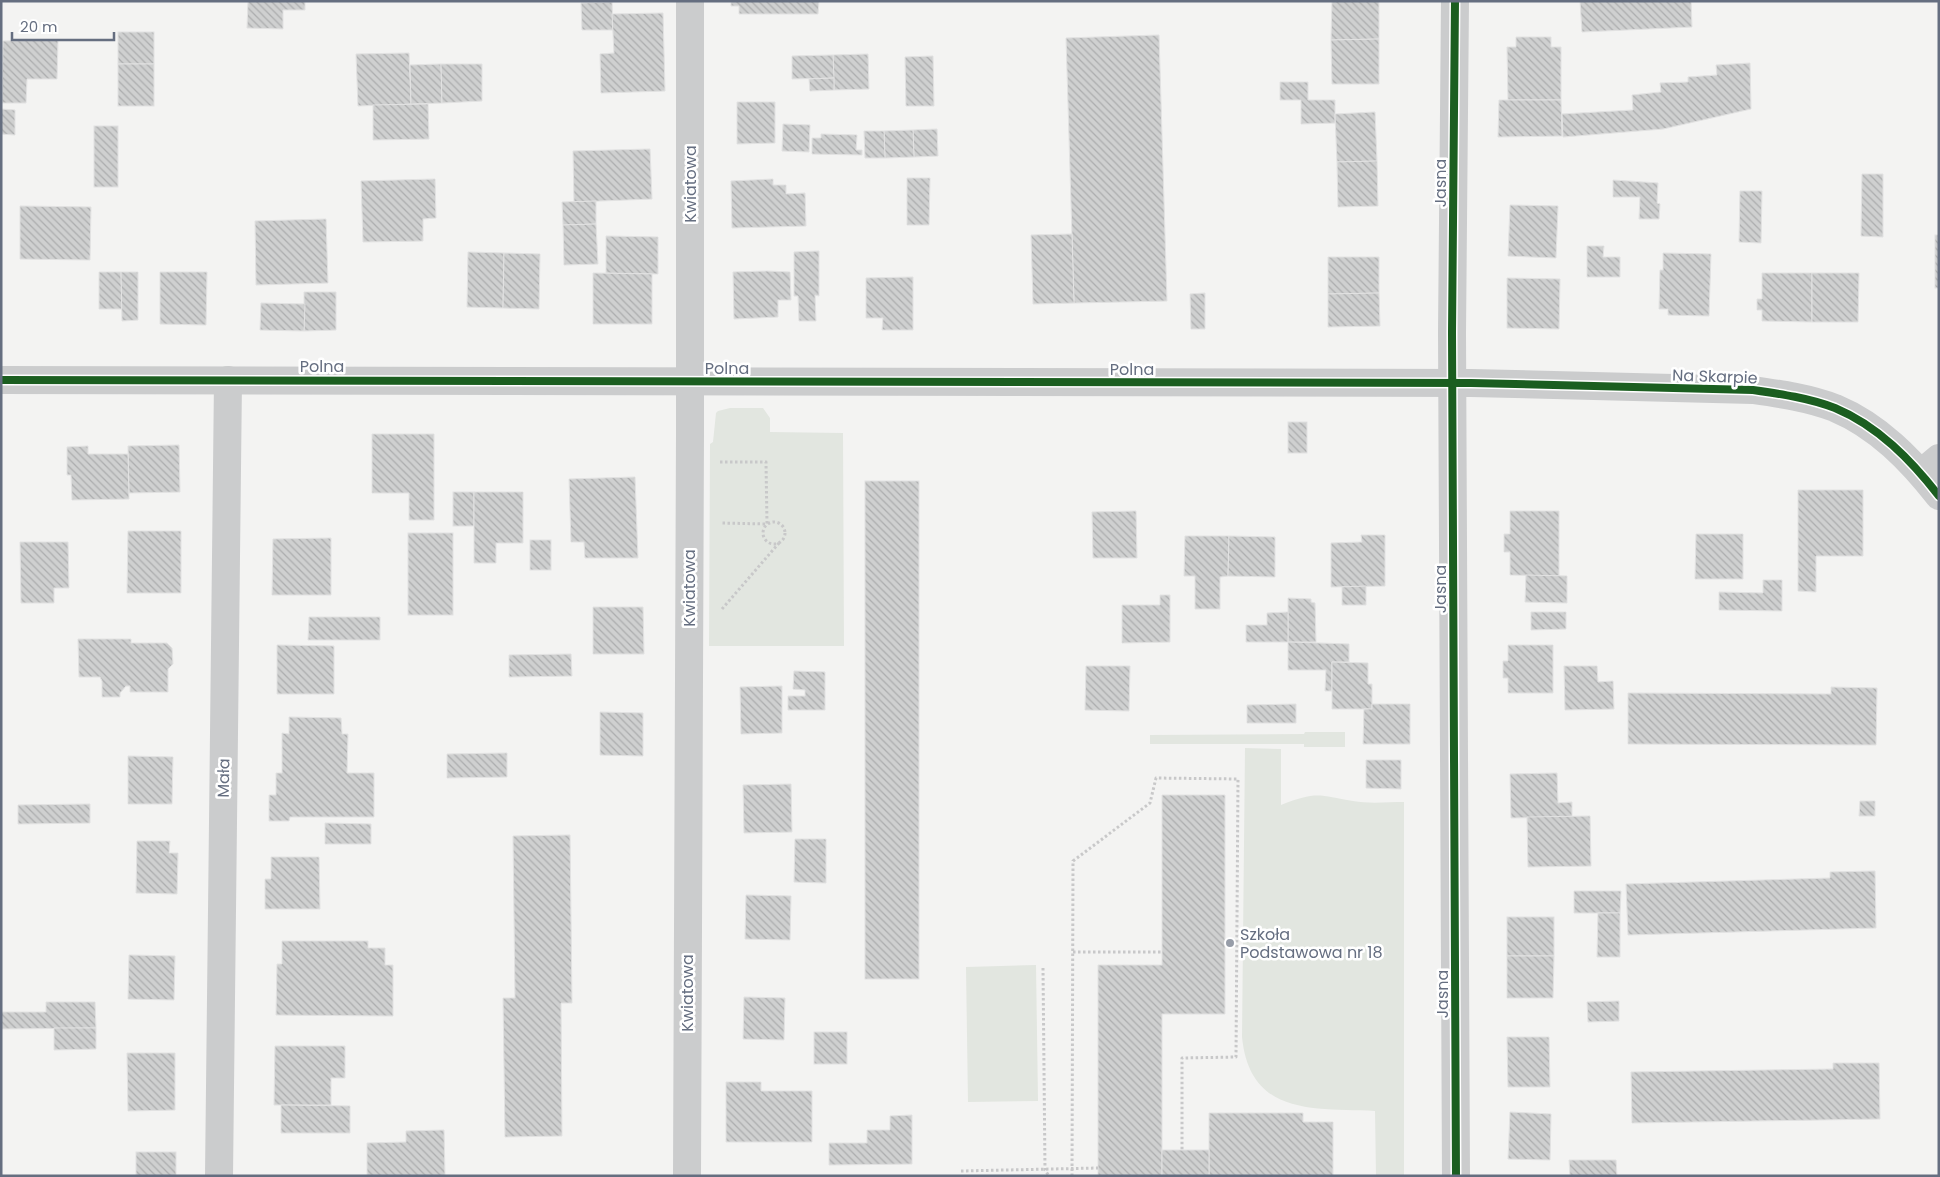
<svg xmlns="http://www.w3.org/2000/svg" width="1940" height="1177" font-family="Poppins,sans-serif">
	<style>
		.green { fill: #e2e6e0 }
		.building { fill: url(#building-back-hatch); stroke: #e2e2e2 }
		.lines { fill: none; stroke-linecap: round; stroke-linejoin: round }
		.path { stroke: #c8c8c9; stroke-width: 3; stroke-dasharray: 2.5 2.5; stroke-linecap: butt }
		.minor { stroke: #cbcccd; stroke-width: 28 }
		.cycleway-casing { stroke: #fff; stroke-width: 11 }
		.cycleway { stroke: #1b5e20; stroke-width: 8 }
		.poi-dot { fill: #979da8; stroke: #fff; stroke-width: 2 }
		.labels { text-anchor: middle; stroke-width: 5; stroke-linejoin: round; paint-order: stroke }
		.street-label { font-size: 16px; fill: #656e80; stroke: #fff }
		.poi-label { font-size: 16px; fill: #656e80; stroke: #fff; text-anchor: start }
	</style>
	<defs>
		<pattern id="building-back-hatch" width="6" height="6" patternUnits="userSpaceOnUse" patternTransform="scale(1.25)"><rect width="6" height="6" fill="#cfd0d0"/><path d="M-1 5l2 2M0 0l6 6M5-1l2 2" fill="none" stroke="#acadae"/></pattern>
	</defs>
	<rect width="100%" height="100%" fill="#f3f3f2"/>
	<g class="green">
		<polygon points="730,408 763,408 770,418 770,432 843,433 844,646 709,646 710,444 713,442 716,413 718,411"/>
		<polygon points="1305,732 1345,732 1345,747 1304,747 1304,744 1150,744 1150,735 1304,734"/>
		<path d="M1245,748l36,1v56c35,-14 38,-10 72,-4 16,3 35,1 51,1v374h-28l-1,-65c-60,-3 -125,6 -133,-74z"/>
		<polygon points="1036,965 1038,1101 968,1102 966,967"/>
	</g>
	<g class="building">
		<polygon points="248,1 305,1 305,10 283,10 283,29 247,28"/>
		<polygon points="731,1 819,1 818,14 739,14 739,6 731,6"/>
		<polygon points="1332,1 1379,1 1379,39 1331,40"/>
		<polygon points="1580,1 1691,1 1692,27 1582,32"/>
		<polygon points="612,2 613,30 582,30 581,3"/>
		<polygon points="663,13 665,91 601,93 600,54 614,53 612,14"/>
		<rect x="118" y="32" width="36" height="32"/>
		<polygon points="1159,35 1167,301 1074,303 1066,38"/>
		<polygon points="1516,37 1551,37 1551,47 1561,47 1561,100 1508,100 1507,47 1516,47"/>
		<polygon points="1379,39 1379,84 1332,84 1331,40"/>
		<polygon points="58,40 57,79 27,79 26,103 2,103 3,41"/>
		<polygon points="409,53 411,104 358,106 356,54"/>
		<polygon points="868,54 869,89 834,90 833,55"/>
		<polygon points="833,55 834,78 792,79 792,56"/>
		<polygon points="933,56 934,106 906,106 905,57"/>
		<polygon points="1750,63 1751,109 1663,129 1563,137 1562,114 1633,110 1632,95 1661,92 1660,83 1688,82 1688,77 1717,75 1716,65"/>
		<rect x="118" y="64" width="36" height="42"/>
		<polygon points="441,64 442,103 411,104 410,65"/>
		<polygon points="441,64 482,64 482,101 442,103"/>
		<polygon points="834,78 834,90 810,91 809,79"/>
		<polygon points="1280,82 1308,82 1308,100 1335,100 1335,123 1301,124 1301,100 1280,100"/>
		<polygon points="1499,100 1561,100 1562,136 1498,137"/>
		<polygon points="737,102 775,102 775,143 737,144"/>
		<polygon points="428,104 429,139 373,140 373,105"/>
		<polygon points="1,109 15,110 15,135 1,134"/>
		<polygon points="1375,112 1377,161 1337,162 1335,114"/>
		<polygon points="783,124 810,125 809,152 782,151"/>
		<rect x="94" y="126" width="24" height="61"/>
		<polygon points="937,129 938,156 914,157 913,130"/>
		<polygon points="913,130 914,157 885,158 884,131"/>
		<polygon points="864,131 884,131 885,158 865,158"/>
		<polygon points="821,134 857,135 856,150 862,150 862,155 812,154 812,138 821,138"/>
		<polygon points="650,149 652,199 574,202 573,151"/>
		<polygon points="1377,161 1378,206 1338,207 1337,162"/>
		<polygon points="1862,174 1883,174 1883,237 1861,236"/>
		<polygon points="907,178 930,178 929,225 907,225"/>
		<polygon points="435,179 436,218 423,219 423,241 363,242 361,181"/>
		<polygon points="773,179 773,185 786,185 786,194 805,193 806,226 732,228 731,181"/>
		<polygon points="1613,180 1658,183 1657,203 1660,204 1659,219 1639,219 1640,197 1613,197"/>
		<polygon points="1740,191 1762,191 1761,243 1739,242"/>
		<polygon points="596,201 596,224 563,225 562,202"/>
		<polygon points="1510,205 1558,206 1556,258 1508,256"/>
		<polygon points="20,206 91,207 90,260 20,259"/>
		<polygon points="326,219 328,283 256,285 255,221"/>
		<polygon points="596,224 598,264 564,265 563,225"/>
		<polygon points="1072,234 1074,303 1033,304 1031,235"/>
		<rect x="1935" y="235" width="4" height="53"/>
		<polygon points="606,236 658,237 658,274 606,273"/>
		<polygon points="1587,246 1604,246 1603,257 1620,257 1620,277 1587,277"/>
		<polygon points="819,251 819,296 815,295 816,321 799,321 798,296 794,296 794,252"/>
		<polygon points="468,252 504,253 503,308 467,307"/>
		<polygon points="504,253 540,254 539,309 503,308"/>
		<polygon points="1663,253 1711,254 1709,316 1668,315 1668,309 1659,309 1660,270 1663,270"/>
		<polygon points="1328,257 1379,257 1379,293 1328,294"/>
		<polygon points="767,271 790,272 791,300 778,300 778,317 734,319 733,272"/>
		<polygon points="99,272 121,272 122,309 99,309"/>
		<polygon points="121,272 138,272 138,320 122,321"/>
		<polygon points="160,272 207,272 206,325 160,324"/>
		<polygon points="593,273 652,274 652,324 593,324"/>
		<polygon points="1762,273 1812,273 1812,322 1762,321 1762,310 1757,310 1757,299 1762,299"/>
		<polygon points="1812,273 1859,273 1858,322 1812,322"/>
		<polygon points="913,277 913,330 882,330 883,318 866,318 866,278"/>
		<polygon points="1507,278 1560,279 1559,329 1507,328"/>
		<polygon points="304,292 336,292 336,330 304,331"/>
		<polygon points="1205,293 1205,329 1191,329 1190,294"/>
		<polygon points="1379,293 1380,326 1328,327 1328,294"/>
		<polygon points="261,303 305,304 304,331 260,330"/>
		<rect x="1288" y="422" width="19" height="31"/>
		<polygon points="372,434 434,434 434,520 409,520 409,493 372,493"/>
		<polygon points="179,445 180,492 129,493 128,446"/>
		<polygon points="88,446 88,454 128,454 129,499 72,500 71,475 67,475 67,447"/>
		<polygon points="635,477 638,558 585,558 584,542 571,542 569,479"/>
		<rect x="865" y="481" width="54" height="498"/>
		<polygon points="1798,490 1863,490 1863,556 1816,556 1816,592 1798,591"/>
		<rect x="453" y="492" width="21" height="34"/>
		<polygon points="474,492 523,492 523,543 496,543 496,563 474,563"/>
		<polygon points="1136,511 1137,558 1093,558 1092,512"/>
		<polygon points="1510,511 1559,511 1559,576 1510,575 1510,552 1504,552 1504,534 1510,534"/>
		<polygon points="128,531 181,531 181,593 127,593"/>
		<rect x="408" y="533" width="45" height="82"/>
		<polygon points="1696,534 1743,534 1743,579 1695,579"/>
		<polygon points="1361,535 1385,535 1385,586 1331,587 1331,543 1362,542"/>
		<polygon points="1185,536 1229,536 1228,576 1220,577 1220,609 1195,609 1195,576 1184,576"/>
		<polygon points="1229,536 1275,537 1275,577 1228,576"/>
		<polygon points="331,538 331,595 272,595 273,539"/>
		<rect x="530" y="540" width="21" height="30"/>
		<polygon points="20,542 68,542 69,588 54,588 54,603 21,603"/>
		<polygon points="1526,575 1567,576 1567,603 1525,602"/>
		<polygon points="1763,580 1782,580 1782,611 1719,610 1719,592 1763,593"/>
		<polygon points="1366,586 1366,605 1342,605 1342,587"/>
		<polygon points="1160,595 1170,595 1170,642 1122,643 1122,605 1160,605"/>
		<polygon points="1288,598 1311,599 1311,602 1315,603 1316,642 1288,642"/>
		<polygon points="593,607 643,607 644,654 593,654"/>
		<polygon points="1288,612 1288,642 1246,642 1246,625 1267,625 1267,613"/>
		<polygon points="1531,612 1566,612 1566,629 1531,630"/>
		<polygon points="309,617 380,617 380,640 308,640"/>
		<polygon points="78,639 131,639 131,643 167,643 172,648 173,664 168,669 168,692 130,692 130,686 126,686 120,693 120,697 102,697 102,681 100,677 79,677"/>
		<polygon points="1288,642 1349,644 1349,662 1332,662 1332,691 1325,691 1326,670 1288,670"/>
		<polygon points="277,645 334,646 334,694 277,694"/>
		<polygon points="1508,645 1553,645 1553,693 1508,693 1508,678 1503,678 1503,661 1508,661"/>
		<polygon points="571,654 572,676 509,677 509,655"/>
		<polygon points="1332,662 1368,663 1368,684 1372,684 1372,709 1332,709"/>
		<polygon points="1086,666 1130,666 1129,711 1085,710"/>
		<polygon points="1564,666 1597,666 1598,682 1613,681 1614,709 1565,710"/>
		<polygon points="794,671 825,672 825,710 788,710 788,696 805,696 805,690 793,689"/>
		<polygon points="782,686 782,733 741,734 740,687"/>
		<polygon points="1831,687 1877,688 1876,745 1628,744 1628,693 1831,694"/>
		<polygon points="1296,704 1296,723 1247,723 1247,705"/>
		<polygon points="1372,704 1410,704 1410,744 1363,744 1364,709 1372,709"/>
		<polygon points="600,712 643,713 643,756 600,755"/>
		<polygon points="289,717 341,718 342,734 348,734 347,773 374,773 374,817 290,817 289,821 269,821 269,795 276,795 276,773 282,773 282,733 289,734"/>
		<polygon points="507,753 507,777 447,778 447,754"/>
		<polygon points="128,756 173,757 172,804 128,804"/>
		<polygon points="1366,760 1401,760 1401,789 1366,788"/>
		<polygon points="1557,773 1558,803 1572,802 1572,817 1511,818 1510,774"/>
		<polygon points="791,784 792,832 744,833 743,785"/>
		<polygon points="1162,795 1225,795 1225,1014 1162,1014 1162,1176 1098,1176 1098,965 1162,965"/>
		<polygon points="1860,801 1875,801 1875,816 1859,816"/>
		<polygon points="90,804 90,823 18,824 18,805"/>
		<polygon points="1590,816 1591,866 1528,867 1527,817"/>
		<polygon points="325,823 371,824 371,844 325,844"/>
		<polygon points="570,835 572,1003 561,1003 562,1136 505,1137 503,998 515,998 513,836"/>
		<polygon points="795,839 826,839 826,883 794,882"/>
		<polygon points="137,841 170,841 169,853 178,853 177,894 136,893"/>
		<polygon points="271,857 319,857 320,909 265,909 265,879 271,879"/>
		<polygon points="1875,871 1876,928 1628,935 1626,884 1830,878 1830,872"/>
		<polygon points="1574,891 1621,891 1620,913 1574,913"/>
		<polygon points="746,895 791,896 790,940 745,939"/>
		<polygon points="1598,913 1620,913 1620,957 1597,957"/>
		<rect x="1507" y="917" width="47" height="39"/>
		<polygon points="282,941 368,941 368,948 385,948 385,965 393,965 393,1016 276,1015 277,964 282,964"/>
		<polygon points="129,955 175,956 174,1000 128,999"/>
		<polygon points="1507,956 1554,956 1553,998 1507,998"/>
		<polygon points="744,997 785,998 784,1040 743,1039"/>
		<polygon points="1619,1001 1619,1021 1588,1022 1587,1002"/>
		<polygon points="46,1002 95,1002 96,1028 1,1029 1,1012 46,1012"/>
		<polygon points="54,1028 96,1028 96,1049 54,1050"/>
		<rect x="814" y="1032" width="33" height="32"/>
		<polygon points="1507,1037 1549,1037 1550,1087 1508,1087"/>
		<polygon points="275,1046 345,1046 345,1078 331,1078 331,1105 274,1105"/>
		<polygon points="127,1053 175,1053 175,1110 128,1111"/>
		<polygon points="1833,1063 1879,1063 1880,1119 1632,1123 1631,1072 1833,1069"/>
		<polygon points="726,1082 761,1082 761,1091 812,1091 812,1142 726,1142"/>
		<polygon points="281,1105 350,1106 350,1133 281,1133"/>
		<polygon points="1510,1112 1551,1114 1550,1160 1508,1159"/>
		<polygon points="1209,1113 1303,1113 1303,1122 1333,1122 1333,1176 1209,1176"/>
		<polygon points="912,1115 912,1164 829,1165 829,1143 867,1143 867,1130 890,1130 890,1116"/>
		<polygon points="444,1130 445,1176 367,1176 367,1143 406,1142 406,1131"/>
		<rect x="1162" y="1150" width="47" height="26"/>
		<rect x="136" y="1152" width="40" height="24"/>
		<polygon points="1569,1160 1616,1160 1617,1176 1570,1176"/>
	</g>
	<g class="lines">
		<g class="path">
			<polyline points="720,462 766,462 767,524 721,523"/>
			<circle cx="774" cy="533" r="11"/>
			<polyline points="722,609 779,543"/>
			<polyline points="1073,952 1161,952"/>
			<polyline points="1043,968 1045,1170 1049,1176"/>
			<polyline points="961,1171 1098,1168"/>
			<polyline points="1072,1176 1073,861 1150,803 1156,778 1238,779 1236,1057 1182,1058 1182,1150"/>
		</g>
		<g class="minor">
			<polyline points="1455,1 1452,333 1456,1176"/>
			<path d="M1,380l1470,3 282,7c28,4 56,8 82,18 43,18 76,52 104,88"/>
			<polyline points="1921,473 1939,458"/>
			<polyline points="219,1176 228,380"/>
			<polyline points="687,1176 690,433 690,1"/>
		</g>
		<defs>
			<g id="cycleway">
				<polyline points="1455,1 1452,333 1456,1176"/>
				<path d="M1,380l1470,3 282,7c28,4 56,8 82,18 43,18 76,52 104,88"/>
			</g>
		</defs>
		<use href="#cycleway" class="cycleway-casing"/>
		<use href="#cycleway" class="cycleway"/>
	</g>
	<circle class="poi-dot" cx="1230" cy="943" r="5"/>
	<g class="labels">
		<g class="street-label">
			<text transform="translate(1440 183) rotate(-90)" y="6">Jasna</text>
			<text transform="translate(690 184) rotate(-90)" y="6">Kwiatowa</text>
			<text x="322" y="372">Polna</text>
			<text x="727" y="374">Polna</text>
			<text x="1132" y="375">Polna</text>
			<text transform="translate(1715 376) rotate(2)" y="6">Na Skarpie</text>
			<text transform="translate(689 588) rotate(-90)" y="6">Kwiatowa</text>
			<text transform="translate(1440 589) rotate(-90)" y="6">Jasna</text>
			<text transform="translate(223 778) rotate(-89)" y="6">Mała</text>
			<text transform="translate(687 993) rotate(-90)" y="6">Kwiatowa</text>
			<text transform="translate(1442 994) rotate(-90)" y="6">Jasna</text>
		</g>
		<g class="poi-label">
			<text x="1240" y="940">Szkoła<tspan x="1240" dy="18">Podstawowa nr 18</tspan></text>
		</g>
	</g>
	<rect width="1940" height="1177" fill="none" stroke="#656e80" stroke-width="5"/>
	<path d="M12 32v8h102v-8" fill="none" stroke="#656e80" stroke-width="2.5"/>
	<text x="20" y="32" font-size="15" fill="#656e80" stroke="#ffffff" stroke-width="4" paint-order="stroke">20 m</text>
</svg>
